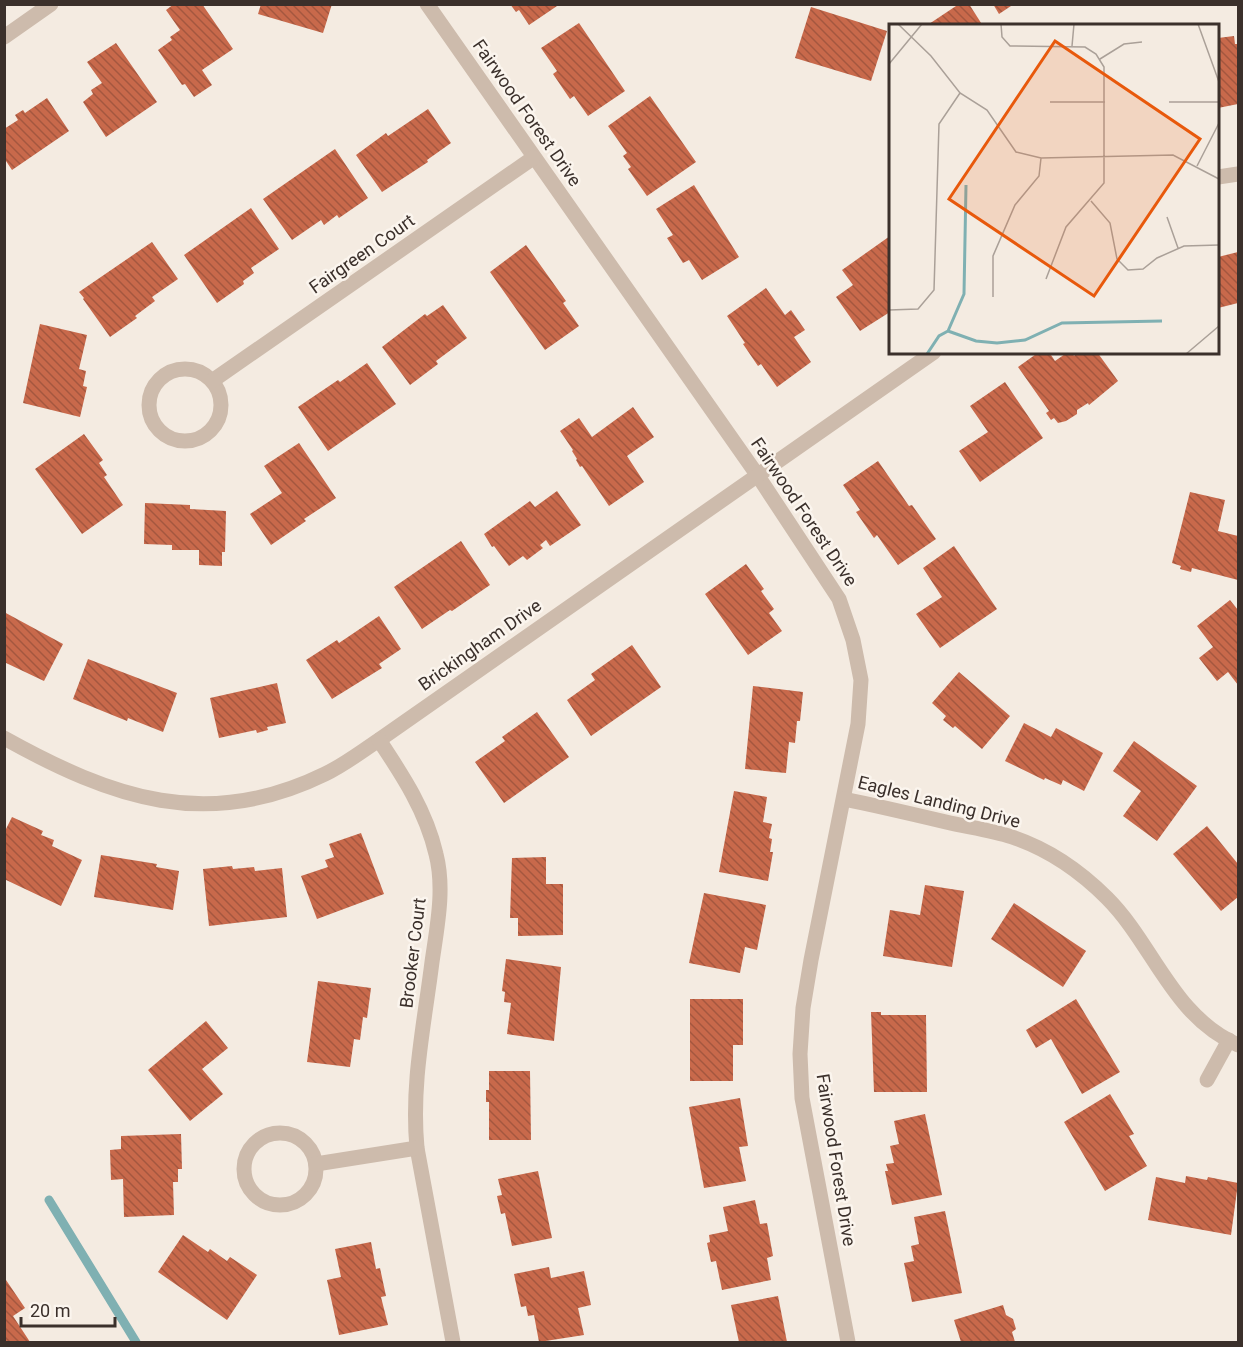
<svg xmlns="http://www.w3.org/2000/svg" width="1243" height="1347" font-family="Roboto,sans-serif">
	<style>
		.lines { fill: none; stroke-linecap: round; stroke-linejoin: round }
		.stream { stroke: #7fb0b2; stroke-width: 9 }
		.building { fill: url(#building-back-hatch) }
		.street { stroke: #cdbbac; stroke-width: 15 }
		.labels { text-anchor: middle; stroke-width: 5; stroke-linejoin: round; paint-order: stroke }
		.street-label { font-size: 18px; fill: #3b302b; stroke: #fbf5ee }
		.inset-river { fill: none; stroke: #7fb0b2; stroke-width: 3 }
		.inset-road { fill: none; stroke: #aaa098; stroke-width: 1.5 }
		.view { fill: #e8590c; fill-opacity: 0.15; stroke: #e8590c; stroke-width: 3 }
		.inset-edge { fill: none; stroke: #3b302b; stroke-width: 3 }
	</style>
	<defs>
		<pattern id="building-back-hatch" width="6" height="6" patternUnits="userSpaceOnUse" patternTransform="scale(1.5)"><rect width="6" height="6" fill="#c8694b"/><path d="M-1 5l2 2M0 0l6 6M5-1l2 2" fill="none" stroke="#a4573f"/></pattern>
	</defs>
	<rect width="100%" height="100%" fill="#f4ebe1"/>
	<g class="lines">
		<polyline class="stream" points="49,1200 136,1342"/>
	</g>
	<g class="building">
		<polygon points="174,4 202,4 233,49 202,70 212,85 194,97 185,84 182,85 158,50 172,40 170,37 180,30 166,10"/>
		<polygon points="261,4 332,4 323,33 258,14"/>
		<polygon points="510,4 560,4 529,25 519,10 516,12"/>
		<polygon points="959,4 969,4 983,26 926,26"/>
		<polygon points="993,4 1014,4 999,14"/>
		<polygon points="811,7 887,31 871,81 795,58"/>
		<polygon points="579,23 625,91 588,116 574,96 570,99 553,74 557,71 541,48"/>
		<polygon points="1234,36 1235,44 1238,44 1238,104 1218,108 1218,38"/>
		<polygon points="116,43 157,102 106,137 83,102 93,94 91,90 102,83 87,62"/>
		<polygon points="650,96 696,162 647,196 628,169 631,167 623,156 627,153 608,126"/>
		<polygon points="47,98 69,131 12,170 4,158 4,129 18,120 15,115 23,110 25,113"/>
		<polygon points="428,109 451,143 427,160 428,162 382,192 356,155 386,133 388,136"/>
		<polygon points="335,149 368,198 339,218 337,215 324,225 321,220 292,240 263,199"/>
		<polygon points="694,185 739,257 702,280 689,260 683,263 667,238 673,235 656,209"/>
		<polygon points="251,208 279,249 251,268 254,273 243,281 244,284 217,303 184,255"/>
		<polygon points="890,236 890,312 860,331 836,297 853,285 842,270"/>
		<polygon points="152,242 178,279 152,297 155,301 135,316 137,318 110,337 83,299 84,298 79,292"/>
		<polygon points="526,245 566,301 563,303 579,326 545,350 490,272"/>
		<polygon points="1238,252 1238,303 1218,308 1218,257"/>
		<polygon points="766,288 785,315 791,310 805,330 794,337 811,362 777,387 761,364 758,366 743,344 745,343 727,316"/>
		<polygon points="443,305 467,338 436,361 438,364 410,385 382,347 425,314 427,316"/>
		<polygon points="40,324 87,335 79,369 86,371 83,386 87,387 80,417 23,403"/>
		<polygon points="1039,352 1049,352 1055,361 1068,352 1072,352 1074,356 1078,352 1097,352 1118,381 1089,405 1088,403 1077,410 1077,414 1066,421 1058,423 1054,418 1051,420 1046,413 1049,411 1018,367"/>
		<polygon points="367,363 396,404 328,451 298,407 338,380 340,382"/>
		<polygon points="1005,382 1043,438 980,482 959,451 988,432 970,406"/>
		<polygon points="633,407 654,437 627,456 644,482 609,506 582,466 580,467 576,460 577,459 572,451 573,450 560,431 579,418 592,437"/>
		<polygon points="84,434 103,460 99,463 107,475 104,477 123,505 82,534 35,469"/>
		<polygon points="299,443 336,498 304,519 306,521 271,545 250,514 282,493 264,466"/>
		<polygon points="878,461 909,506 912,505 936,539 898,565 877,535 874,538 856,512 860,510 843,485"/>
		<polygon points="557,491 581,525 550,546 546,540 540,545 543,548 527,560 523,556 509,566 494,546 492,547 484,534 530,501 535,507"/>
		<polygon points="1190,492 1225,500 1218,531 1238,536 1238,580 1192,568 1191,572 1180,569 1181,566 1172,563"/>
		<polygon points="145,503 190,505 190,509 226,511 225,552 222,552 222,566 199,565 199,550 172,550 172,545 144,544"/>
		<polygon points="461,541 490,585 452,611 450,610 422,629 394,587"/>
		<polygon points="954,546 997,609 940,648 916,614 942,597 923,568"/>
		<polygon points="746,564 764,589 761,591 774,609 769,613 782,631 748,655 705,594"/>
		<polygon points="1230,600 1238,610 1238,685 1228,672 1217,681 1199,658 1213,647 1197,626"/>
		<polygon points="4,612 63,644 44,681 4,662"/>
		<polygon points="379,616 401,649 379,664 382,668 332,699 306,660 337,640 339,643"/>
		<polygon points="632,645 661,687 591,736 567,700 595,680 591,674"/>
		<polygon points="88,659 177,693 163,732 128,718 127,721 73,699"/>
		<polygon points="959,672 1010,716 982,749 955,726 953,728 943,720 946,716 932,703"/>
		<polygon points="277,683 286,723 267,727 268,730 257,733 256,730 219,738 210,698"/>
		<polygon points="753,686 803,692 800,721 797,721 795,743 789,742 786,773 745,769"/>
		<polygon points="537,712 569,757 504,803 475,762 505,741 502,737"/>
		<polygon points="1024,723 1051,737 1056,728 1103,753 1084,791 1063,780 1061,785 1045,778 1044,780 1005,761"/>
		<polygon points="1134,741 1197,786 1157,841 1123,816 1141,791 1113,771"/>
		<polygon points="734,791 767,797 763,822 772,824 769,838 772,839 770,852 773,852 768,881 719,872"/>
		<polygon points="12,817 43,831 41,835 54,840 52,846 82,860 61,906 4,879 4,833"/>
		<polygon points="1207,826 1238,864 1238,897 1221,911 1173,854"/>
		<polygon points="361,833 384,894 317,919 301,876 328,867 325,860 334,857 329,844"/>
		<polygon points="101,855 157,864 156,867 179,871 173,910 94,897"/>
		<polygon points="546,857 546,884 563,884 563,935 518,936 518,918 510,918 512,858"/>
		<polygon points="232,866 233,869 254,867 255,871 282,868 287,917 209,926 203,869"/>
		<polygon points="925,885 964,891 952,967 883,956 890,910 920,915"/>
		<polygon points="704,893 766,905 757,950 745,947 740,973 689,963"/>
		<polygon points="1014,903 1086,951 1063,987 991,939"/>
		<polygon points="506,959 561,967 554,1041 507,1034 511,1003 504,1002 505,992 502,991"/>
		<polygon points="318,981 371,988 367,1018 363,1017 360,1040 354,1039 350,1067 307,1062"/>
		<polygon points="690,999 743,999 743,1045 733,1045 733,1081 690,1081"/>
		<polygon points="1076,999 1120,1072 1082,1094 1051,1039 1036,1048 1026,1030"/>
		<polygon points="871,1012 881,1012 881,1015 926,1015 927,1092 874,1092"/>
		<polygon points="206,1021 228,1048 202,1069 223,1094 190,1121 148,1070"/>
		<polygon points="489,1071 530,1071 531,1140 489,1140 489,1102 486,1102 486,1090 489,1090"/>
		<polygon points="1110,1094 1134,1134 1129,1136 1147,1166 1105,1191 1064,1122"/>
		<polygon points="740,1098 748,1146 739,1147 746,1181 704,1188 689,1107"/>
		<polygon points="925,1114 942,1195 892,1205 885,1171 888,1171 886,1164 894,1163 890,1146 899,1144 894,1121"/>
		<polygon points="181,1134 182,1169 178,1169 178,1182 173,1182 174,1215 124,1217 123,1179 111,1180 110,1150 121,1149 121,1136"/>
		<polygon points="538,1171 552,1238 512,1246 505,1213 501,1214 497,1196 502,1195 498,1179"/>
		<polygon points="1186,1176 1207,1180 1208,1177 1238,1183 1231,1235 1148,1220 1156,1177 1185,1183"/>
		<polygon points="755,1200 760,1224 767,1223 773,1256 767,1258 771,1280 722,1290 716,1261 711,1262 707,1243 710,1242 709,1235 728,1231 723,1207"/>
		<polygon points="945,1211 962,1293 912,1302 904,1263 914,1261 911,1246 919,1244 914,1217"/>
		<polygon points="183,1235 208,1252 210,1249 227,1261 230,1257 257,1275 227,1320 158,1272"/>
		<polygon points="371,1242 376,1269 380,1268 386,1296 381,1297 388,1325 339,1335 327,1280 341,1277 335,1249"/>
		<polygon points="549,1267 551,1278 584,1271 591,1305 578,1308 584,1335 539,1342 534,1315 528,1316 526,1306 521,1307 514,1274"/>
		<polygon points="6,1280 25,1308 13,1316 30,1342 4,1342 4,1281"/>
		<polygon points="778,1296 787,1342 739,1342 731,1305"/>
		<polygon points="1003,1305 1006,1315 1013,1319 1016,1329 1012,1332 1015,1342 961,1342 954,1320"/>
	</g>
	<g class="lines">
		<g class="street">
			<polyline points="427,4 758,476 839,599 853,640 861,680 858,724 811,960 803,1008 800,1054 802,1098 848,1342"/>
			<polyline points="4,37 51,4"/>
			<polyline points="1218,177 1238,174"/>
			<circle cx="185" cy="405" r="36"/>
			<polyline points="212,381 533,158"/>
			<path d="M4,738c108,60 203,94 321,36 19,-9 37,-23 54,-34l555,-388"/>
			<path d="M379,740c24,36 47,71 57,114 9,35 1,73 -4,108 -8,64 -21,122 -15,186l36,194"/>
			<path d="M844,799c34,7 68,15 102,23 21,5 45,8 66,15 36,12 68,34 95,61 47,47 65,118 131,147"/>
			<polyline points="1207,1080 1229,1040"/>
			<circle cx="280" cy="1169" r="36"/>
			<polyline points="316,1164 417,1148"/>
		</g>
	</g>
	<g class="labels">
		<g class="street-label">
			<text transform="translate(527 113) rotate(55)" y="6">Fairwood Forest Drive</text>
			<text transform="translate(362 254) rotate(-35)" y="6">Fairgreen Court</text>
			<text transform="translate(804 512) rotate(56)" y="6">Fairwood Forest Drive</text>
			<text transform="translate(480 645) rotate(-35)" y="6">Brickingham Drive</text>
			<text transform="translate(939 802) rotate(14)" y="6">Eagles Landing Drive</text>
			<text transform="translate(413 953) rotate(-83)" y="6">Brooker Court</text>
			<text transform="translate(836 1160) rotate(81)" y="6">Fairwood Forest Drive</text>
		</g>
	</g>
	<g transform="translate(889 24)">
		<rect width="330" height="330" fill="#f4ebe1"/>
		<path class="inset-river" d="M59,307l28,10 21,2 28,-3 37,-17 100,-2M38,330l12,-18 9,-5 16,-37 2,-109"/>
		<path class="inset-road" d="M9,0l33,32 29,37 27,17 29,42 25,6 132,-3 46,24M112,0l1,13 8,9 75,1 11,7 8,13v116l-38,44 -20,52M309,0l21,58M183,22l2,-22M211,35l24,-15 18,-2M0,40l33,-40M161,78h55M280,78h50M308,142l22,-43M202,177l19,22 7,36 11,11 15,-1 14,-11 27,-12 35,-1M278,193l11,31M104,273v-41l22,-51 24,-29 2,-18M0,286l29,-1 16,-19 5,-166 21,-31M297,330l33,-28"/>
		<path class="view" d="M166,17l145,98 -106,157 -145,-97z"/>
		<rect width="330" height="330" class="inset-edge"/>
	</g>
	<rect width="1243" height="1347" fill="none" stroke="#3b302b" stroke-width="12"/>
	<path d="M21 1317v9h94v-9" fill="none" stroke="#3b302b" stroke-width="3"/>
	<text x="30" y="1317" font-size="18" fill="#3b302b" stroke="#fbf5ee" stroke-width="4.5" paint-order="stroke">20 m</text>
</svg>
